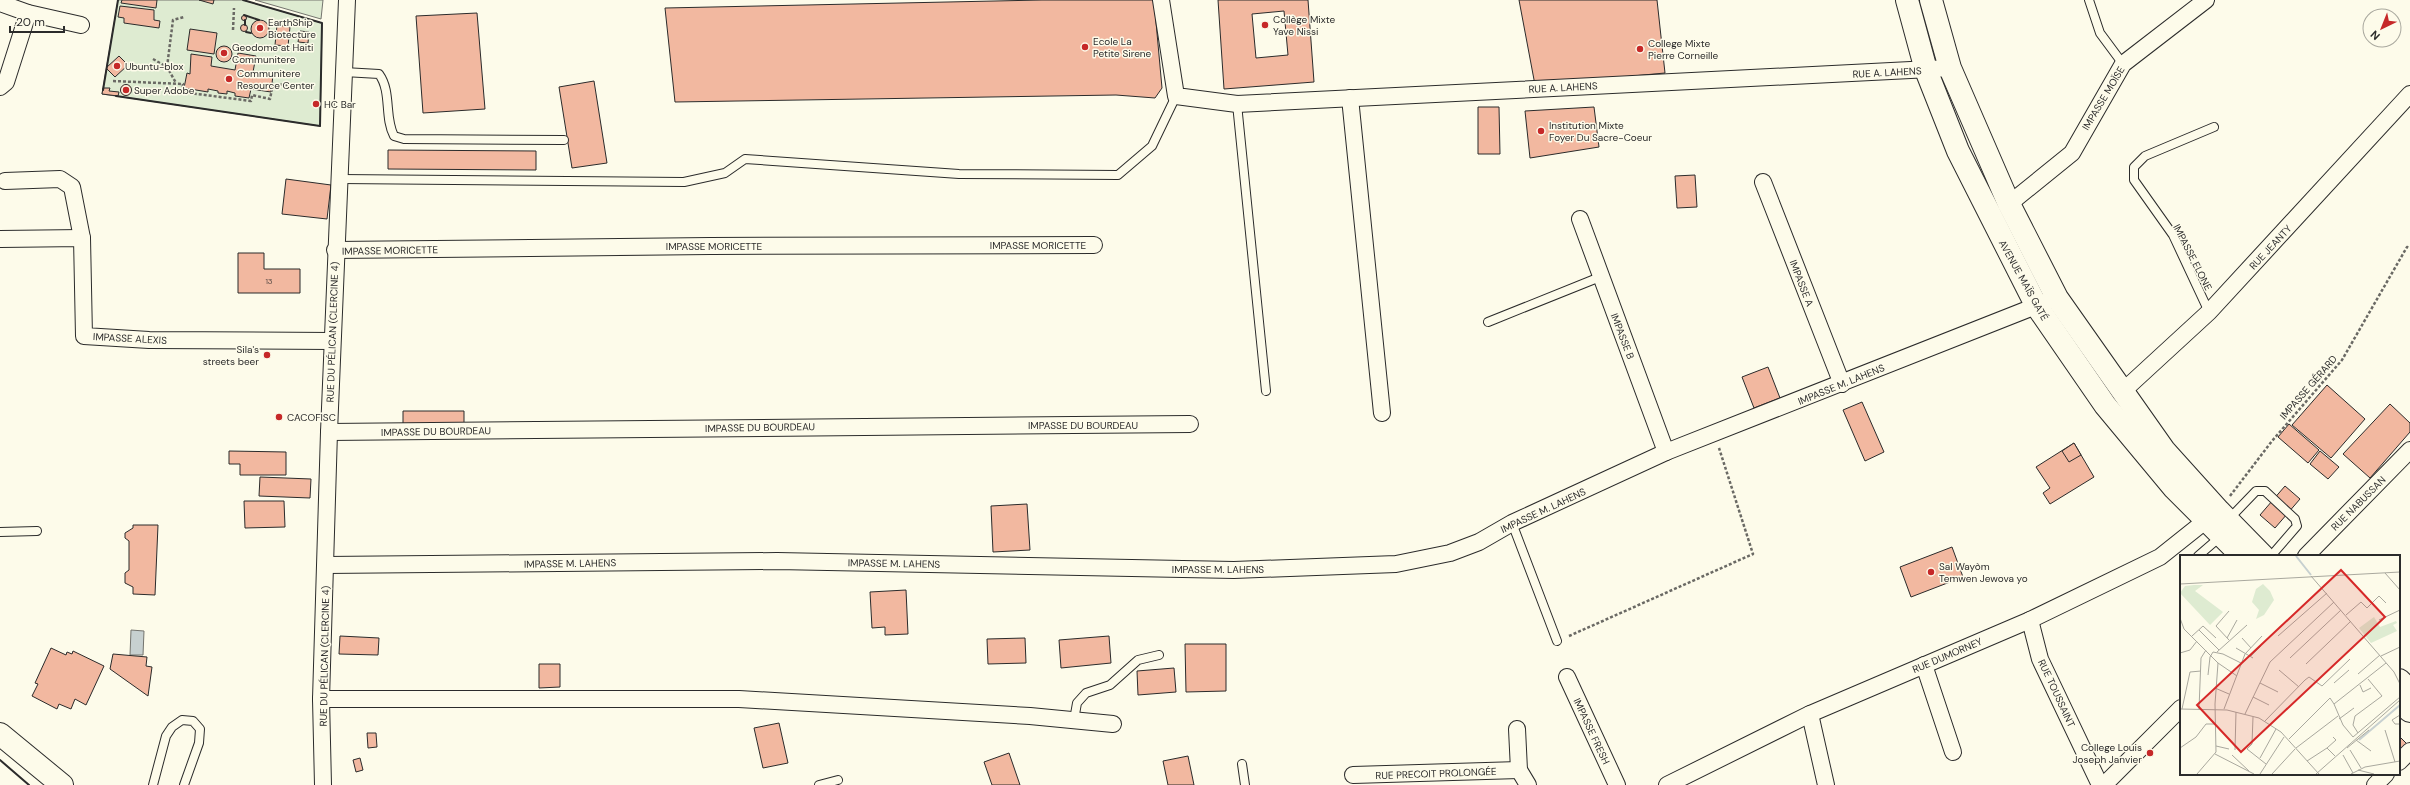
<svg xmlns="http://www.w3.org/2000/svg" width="2410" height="785" font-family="'DM Sans',sans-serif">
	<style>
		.green { fill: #deebd1; stroke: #74746e }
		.water { fill: #c7d0d0; stroke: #74746e }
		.building { fill: #f2b8a0; stroke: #2b2b2b; fill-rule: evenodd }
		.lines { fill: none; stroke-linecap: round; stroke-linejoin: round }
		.service-casing { stroke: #2b2b2b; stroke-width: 10 }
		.minor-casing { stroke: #2b2b2b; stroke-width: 18 }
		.secondary-casing { stroke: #2b2b2b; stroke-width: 24 }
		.path { stroke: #6a6964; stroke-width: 2.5; stroke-dasharray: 3 2; stroke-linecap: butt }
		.service { stroke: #fdfbea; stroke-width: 8 }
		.minor { stroke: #fdfbea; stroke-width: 16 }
		.secondary { stroke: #fdfbea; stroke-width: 22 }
		.wall { stroke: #2b2b2b; stroke-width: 2 }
		.poi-dot { fill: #c62828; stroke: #fdfbea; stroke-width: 1.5 }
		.labels { text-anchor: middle; stroke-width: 3; stroke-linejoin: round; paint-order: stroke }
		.number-label { font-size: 8px; fill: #5d4e48 }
		.poi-label { font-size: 10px; fill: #2b2b2b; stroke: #fdfbea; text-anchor: start }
		.street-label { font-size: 10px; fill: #2b2b2b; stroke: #fdfbea }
		.inset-river { fill: none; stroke: #c7d0d0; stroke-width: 2 }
		.inset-road { fill: none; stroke: #a9a89e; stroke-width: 1 }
		.view { fill: #d62828; fill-opacity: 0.15; stroke: #d62828; stroke-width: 2 }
		.inset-edge { fill: none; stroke: #2b2b2b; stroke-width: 2 }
	</style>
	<rect width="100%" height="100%" fill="#fdfbea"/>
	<g class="green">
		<polygon points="118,0 243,0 322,23 320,126 102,94"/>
		<polygon points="255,0 323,0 321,19"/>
	</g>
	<polygon class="water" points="131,630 144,631 143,655 130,655"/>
	<g class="building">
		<polygon points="122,0 157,0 156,8 121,3"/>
		<polygon points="199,0 214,0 213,4"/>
		<polygon points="1042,0 1154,0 1162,88 1155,98 1116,95 675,102 665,8"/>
		<path d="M1218,0h90l6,82 -90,7zM1284,11l4,44 -32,3 -4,-44z"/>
		<polygon points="1519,0 1657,0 1665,73 1535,85"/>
		<polygon points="120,6 154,10 154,20 160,21 159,28 124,23 124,18 118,17"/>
		<polygon points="477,13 485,109 423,113 416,16"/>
		<circle cx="244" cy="18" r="2.5"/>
		<circle cx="260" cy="29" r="9"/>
		<circle cx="244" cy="28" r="3.5"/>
		<polygon points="277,25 290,27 288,46 275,45"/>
		<polygon points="190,29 217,33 214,54 187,50"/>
		<polygon points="300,31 309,32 308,43 298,42"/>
		<circle cx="224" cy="54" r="8"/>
		<polygon points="238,53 256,56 253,72 273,75 271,92 251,89 249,98 235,96 235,93 227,91 227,94 218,93 218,91 208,89 208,92 184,88 187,73 190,74 191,54 212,57 211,66 235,70"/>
		<polygon points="119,56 128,65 115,77 106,68"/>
		<polygon points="594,81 607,163 572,168 559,87"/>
		<circle cx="126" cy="90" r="5.5"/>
		<polygon points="103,88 110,88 109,91 119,92 118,96 102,94"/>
		<polygon points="1478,107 1499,107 1500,154 1478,154"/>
		<polygon points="1594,107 1599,147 1530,158 1525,111"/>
		<polygon points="388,150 536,151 536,170 388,169"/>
		<polygon points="1695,175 1697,207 1677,208 1675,176"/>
		<polygon points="286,179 331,185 327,219 282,214"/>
		<polygon points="238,253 264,253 264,269 300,269 300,293 238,293"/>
		<polygon points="1768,367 1780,398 1754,408 1742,377"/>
		<polygon points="2327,385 2365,419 2331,458 2292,425"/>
		<polygon points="1862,402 1884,452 1865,461 1843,410"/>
		<polygon points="2390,404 2410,423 2410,432 2370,478 2343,454"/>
		<polygon points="403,411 464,411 464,423 403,424"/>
		<polygon points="2289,424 2319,450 2308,463 2278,437"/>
		<polygon points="2074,443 2094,477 2050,504 2043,493 2050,488 2036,467"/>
		<polygon points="2074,443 2081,455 2069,462 2062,451"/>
		<polygon points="229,451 286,452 286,475 240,475 240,464 229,464"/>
		<polygon points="2320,451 2339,467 2328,479 2310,464"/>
		<polygon points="260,477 311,479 310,498 259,496"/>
		<polygon points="2285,486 2300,499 2275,528 2260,515"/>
		<polygon points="244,501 284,501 285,527 245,528"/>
		<polygon points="1027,504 1030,550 993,552 991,506"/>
		<polygon points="133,525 158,525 155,595 133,594 133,587 125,583 125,573 129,570 129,541 125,538 125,533 133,528"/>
		<polygon points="1952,547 1963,577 1911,597 1900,567"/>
		<polygon points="906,590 908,634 885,635 885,627 872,628 870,592"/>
		<polygon points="340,636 379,638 378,655 339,654"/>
		<polygon points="1109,636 1111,663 1061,668 1059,640"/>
		<polygon points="1025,638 1026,663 988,664 987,639"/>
		<polygon points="1185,644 1226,644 1226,691 1186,692"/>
		<polygon points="51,648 66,655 67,652 72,654 73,651 104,666 86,705 75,699 71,709 59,704 57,709 32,696 38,684 35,683"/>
		<polygon points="113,654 147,657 146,666 152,667 148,696 110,669"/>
		<polygon points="539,664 560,664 560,687 539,688"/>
		<polygon points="1174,668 1176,692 1138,695 1137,671"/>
		<polygon points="779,723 788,763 763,768 754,728"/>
		<polygon points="367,733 376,733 377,747 368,748"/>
		<polygon points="2399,736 2408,745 2399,754"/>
		<polygon points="1009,753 1020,785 992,785 984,762"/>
		<polygon points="1188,756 1194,785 1168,785 1163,761"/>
		<polygon points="360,758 363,770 356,772 353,760"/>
	</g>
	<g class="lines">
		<defs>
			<g id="service">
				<polyline points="2089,0 2100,33 2123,64"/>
				<path d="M344,72l35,2c13,18 5,43 15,62l10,3 160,1"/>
				<polyline points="1237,104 1266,391"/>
				<polyline points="340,179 684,182 725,173 745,159 959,174 1118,175 1152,146 1176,96"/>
				<polyline points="2209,312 2173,235 2134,180 2134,167 2145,156 2214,127"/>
				<polyline points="1488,322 1600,277"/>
				<polyline points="2229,519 2256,491 2265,491 2295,519 2297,526 2271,556"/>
				<polyline points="1512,523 1557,641"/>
				<polyline points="0,532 37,531"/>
				<polyline points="2198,556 2220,537"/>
				<polyline points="1074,720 1077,703 1086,693 1110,685 1138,660 1159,655"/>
				<polyline points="1242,764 1245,785"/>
				<polyline points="153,785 166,736 172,727 182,720 193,721 200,729 199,743 184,785"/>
				<polyline points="819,785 838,780"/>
			</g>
			<g id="minor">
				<polyline points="1161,0 1176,96 1237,104 1950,68"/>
				<polyline points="0,3 28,13 81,25"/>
				<polyline points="0,87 6,82 28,13"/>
				<polyline points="1350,98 1382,413"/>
				<polyline points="5,181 60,179 72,187 82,238"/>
				<polyline points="1763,182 1842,384"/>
				<polyline points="2009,204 2072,153 2123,64 2206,0"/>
				<polyline points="1580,219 1666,452"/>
				<polyline points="0,239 82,238 84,336 149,340 332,341"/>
				<polyline points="335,250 710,246 1094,245"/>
				<polyline points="2122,392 2209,312 2410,94"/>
				<polyline points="329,432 1190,424"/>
				<polyline points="2306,556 2410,450"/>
				<polyline points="326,565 777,561 1234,570 1396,564 1450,553 1479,542 1512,523 1666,452 2046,302"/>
				<polyline points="2030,620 2040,659 2100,785"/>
				<polyline points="1924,665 1953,752"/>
				<polyline points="1567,677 1617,785"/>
				<polyline points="321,699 739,699 1030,716 1113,724"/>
				<polyline points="1810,714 1826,785"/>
				<polyline points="1517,729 1519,770 1528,785"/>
				<polyline points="2399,762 2410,751"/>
				<polyline points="1353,775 1519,770"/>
				<polyline points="323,785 321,699 329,432 347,0"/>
				<polyline points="1667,785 1810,714 2030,620 2160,557 2214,514"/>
				<polyline points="2104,785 2181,708"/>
				<polyline points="2375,785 2386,774"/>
			</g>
			<g id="secondary">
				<polyline points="1907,0 1926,70 1958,151 2036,305 2105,405 2174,488 2242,556"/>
				<polyline points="1931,0 1950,68 2009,204 2057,298 2164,450 2219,511 2263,556"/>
				<polyline points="2399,680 2410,690"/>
				<polyline points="2399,701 2410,711"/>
				<polyline points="0,734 62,785"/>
			</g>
		</defs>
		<use href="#service" class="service-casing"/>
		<use href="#minor" class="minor-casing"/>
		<use href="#secondary" class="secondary-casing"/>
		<g class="path">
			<polyline points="233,30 234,8"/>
			<polyline points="153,59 167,67 176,83"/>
			<polyline points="167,67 173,20 184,17"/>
			<polyline points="113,81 183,84 182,92 251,101 252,95 270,99 273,84 299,86"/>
			<polyline points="2230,496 2272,441 2342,360 2407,247 2410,248"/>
			<polyline points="1569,636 1753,554 1719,448"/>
		</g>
		<use href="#service" class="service"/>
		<use href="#minor" class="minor"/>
		<use href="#secondary" class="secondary"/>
		<g class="wall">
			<polyline points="244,15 259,20"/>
			<polyline points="245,20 245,25"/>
			<polyline points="246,32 251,33"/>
			<polyline points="103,90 118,0"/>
			<polyline points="116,96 320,126 322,23 243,0"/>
			<polyline points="0,760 29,785"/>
		</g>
	</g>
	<g class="poi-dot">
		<circle cx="1265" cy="25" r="4"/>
		<circle cx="260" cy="28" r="4"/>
		<circle cx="1085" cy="47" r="4"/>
		<circle cx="1640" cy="49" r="4"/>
		<circle cx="224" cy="53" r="4"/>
		<circle cx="117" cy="66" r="4"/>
		<circle cx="229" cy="79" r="4"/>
		<circle cx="126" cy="90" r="4"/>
		<circle cx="316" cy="104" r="4"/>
		<circle cx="1541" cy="131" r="4"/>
		<circle cx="267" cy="355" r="4"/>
		<circle cx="279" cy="417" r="4"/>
		<circle cx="1931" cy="572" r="4"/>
		<circle cx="2150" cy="753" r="4"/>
	</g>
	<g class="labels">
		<g class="number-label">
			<text x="269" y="284">13</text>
		</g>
		<g class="poi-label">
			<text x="1273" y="23">Collège Mixte<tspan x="1273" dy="12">Yave Nissi</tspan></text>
			<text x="268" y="26">EarthShip<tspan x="268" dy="12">Biotecture</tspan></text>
			<text x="1093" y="45">Ecole La<tspan x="1093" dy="12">Petite Sirene</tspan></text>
			<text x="1648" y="47">College Mixte<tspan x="1648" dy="12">Pierre Corneille</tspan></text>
			<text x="232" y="51">Geodome at Haiti<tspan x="232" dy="12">Communitere</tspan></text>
			<text x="125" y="70">Ubuntu-blox</text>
			<text x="237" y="77">Communitere<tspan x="237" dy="12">Resource Center</tspan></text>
			<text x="134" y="94">Super Adobe</text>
			<text x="324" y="108">HC Bar</text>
			<text x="1549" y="129">Institution Mixte<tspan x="1549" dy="12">Foyer Du Sacre-Coeur</tspan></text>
			<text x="259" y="353" text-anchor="end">Sila's<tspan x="259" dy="12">streets beer</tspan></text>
			<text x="287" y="421">CACOFISC</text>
			<text x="1939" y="570">Sal Wayòm<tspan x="1939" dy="12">Temwen Jewova yo</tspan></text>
			<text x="2142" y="751" text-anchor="end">College Louis<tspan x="2142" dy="12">Joseph Janvier</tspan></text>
		</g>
		<g class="street-label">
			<text transform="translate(1887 72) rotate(-3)" y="4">RUE A. LAHENS</text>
			<text transform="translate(1563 87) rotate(-3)" y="4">RUE A. LAHENS</text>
			<text transform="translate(2103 98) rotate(-59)" y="4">IMPASSE MOÏSE</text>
			<text x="1038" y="249">IMPASSE MORICETTE</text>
			<text x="714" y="250">IMPASSE MORICETTE</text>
			<text transform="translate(2270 247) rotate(-47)" y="4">RUE JEANTY</text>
			<text transform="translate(390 250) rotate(-1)" y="4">IMPASSE MORICETTE</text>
			<text transform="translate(2193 257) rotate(63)" y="4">IMPASSE ELONE</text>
			<text transform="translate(2024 280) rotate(61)" y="4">AVENUE MAÏS GATÉ</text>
			<text transform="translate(1802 283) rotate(69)" y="4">IMPASSE A</text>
			<text transform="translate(332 332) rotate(-88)" y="4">RUE DU PÉLICAN (CLERCINE 4)</text>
			<text transform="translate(1623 336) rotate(69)" y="4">IMPASSE B</text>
			<text transform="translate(130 338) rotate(3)" y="4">IMPASSE ALEXIS</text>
			<text transform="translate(1841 384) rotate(-22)" y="4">IMPASSE M. LAHENS</text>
			<text transform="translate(2308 387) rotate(-49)" y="4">IMPASSE GÉRARD</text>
			<text x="1083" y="429">IMPASSE DU BOURDEAU</text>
			<text transform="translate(760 427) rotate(-1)" y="4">IMPASSE DU BOURDEAU</text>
			<text transform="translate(436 431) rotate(-1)" y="4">IMPASSE DU BOURDEAU</text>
			<text transform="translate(2358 503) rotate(-45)" y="4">RUE NABUSSAN</text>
			<text transform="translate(1543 510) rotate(-25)" y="4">IMPASSE M. LAHENS</text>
			<text transform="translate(570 563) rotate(-1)" y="4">IMPASSE M. LAHENS</text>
			<text transform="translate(894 563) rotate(1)" y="4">IMPASSE M. LAHENS</text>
			<text x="1218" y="573">IMPASSE M. LAHENS</text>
			<text transform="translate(1947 655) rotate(-23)" y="4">RUE DUMORNEY</text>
			<text transform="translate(324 656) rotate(-89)" y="4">RUE DU PÉLICAN (CLERCINE 4)</text>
			<text transform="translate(2057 693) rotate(65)" y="4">RUE TOUSSAINT</text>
			<text transform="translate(1592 731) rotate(65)" y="4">IMPASSE FRESH</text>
			<text transform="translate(1436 773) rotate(-2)" y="4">RUE PRECOIT PROLONGÉE</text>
		</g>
	</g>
	<g transform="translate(2180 555)">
		<rect width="220" height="220" fill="#fdfbea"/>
		<path d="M83,29l7,7 4,9 -10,15 -8,4 3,-9 -7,-8 4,-13zM14,30h9l-8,6 28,21 -13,13 -30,-32 5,-7zM194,62l6,10 16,-6 1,2 -4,2 4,6 -26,12 -12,-15z" fill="#deebd1"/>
		<path class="inset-river" d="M116,1l15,19M179,185l41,-35"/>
		<path class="inset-road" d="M205,18l15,17M131,21l83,96 6,12M0,29l220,-12M49,56l-13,15 13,14M166,60l15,-13 6,6 12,-12 7,7M0,63l4,11 34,34 19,13M199,65l21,-10M19,75l20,20M12,81l11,-10 13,12M98,81l49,-43M47,83l10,-18M62,83l9,10M56,93l17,10M37,97l30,-27M0,98l10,-3 7,-9M71,101l10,-10M201,101l19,-9M110,103l51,-48M126,109l45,-43M99,115l20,17M178,119l22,-19M28,120l2,-18 3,-5 10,2 18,9M80,128l18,9M154,128l15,-13M180,130l3,7 8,-4M35,133l14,6M73,142l16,8M154,149l9,21 10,12 47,-40M0,154l47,1 32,8 22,14 38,42M2,154l8,-37 11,-1M19,154l2,-51 5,-8M44,154l21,-55 17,-18M65,159l25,-52 64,-60M220,160l-8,5 3,4h5M73,162l-1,27 -5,5 19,15M159,164l15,-11M85,166l40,-41 4,-3 13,9 28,-27M205,175l10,32M178,178l-5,-8 2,-9 27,-20 -14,-17M109,184l41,-41 4,6 52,-41M176,185l15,11M36,191l13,3M0,193l16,-11 10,-13h9M116,193l42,-32M147,193l9,-8 -3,-3M167,193l22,-18M55,195l1,-38M170,195l11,18M35,199l39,20M52,200l17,16M163,200l10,18M80,203l16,-29M127,206l20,-13 8,8M178,215l16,4M17,219l19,-22 -1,-48 3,-41M80,219l24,-37M92,219l23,-25M136,219l84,-74M171,219l14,-7 35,-6"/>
		<path class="view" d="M161,15l44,47 -144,135 -44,-47z"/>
		<rect width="220" height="220" class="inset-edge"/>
	</g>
	<g transform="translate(2382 28) rotate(223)"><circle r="19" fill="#fdfbea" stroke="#a9a89e"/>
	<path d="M0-3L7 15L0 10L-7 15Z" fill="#c62828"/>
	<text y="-6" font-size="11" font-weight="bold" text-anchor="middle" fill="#2b2b2b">N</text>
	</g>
	<path d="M10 26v6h54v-6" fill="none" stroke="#2b2b2b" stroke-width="2"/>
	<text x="16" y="26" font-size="12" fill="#2b2b2b" stroke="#fdfbea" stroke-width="3" paint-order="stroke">20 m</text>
</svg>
